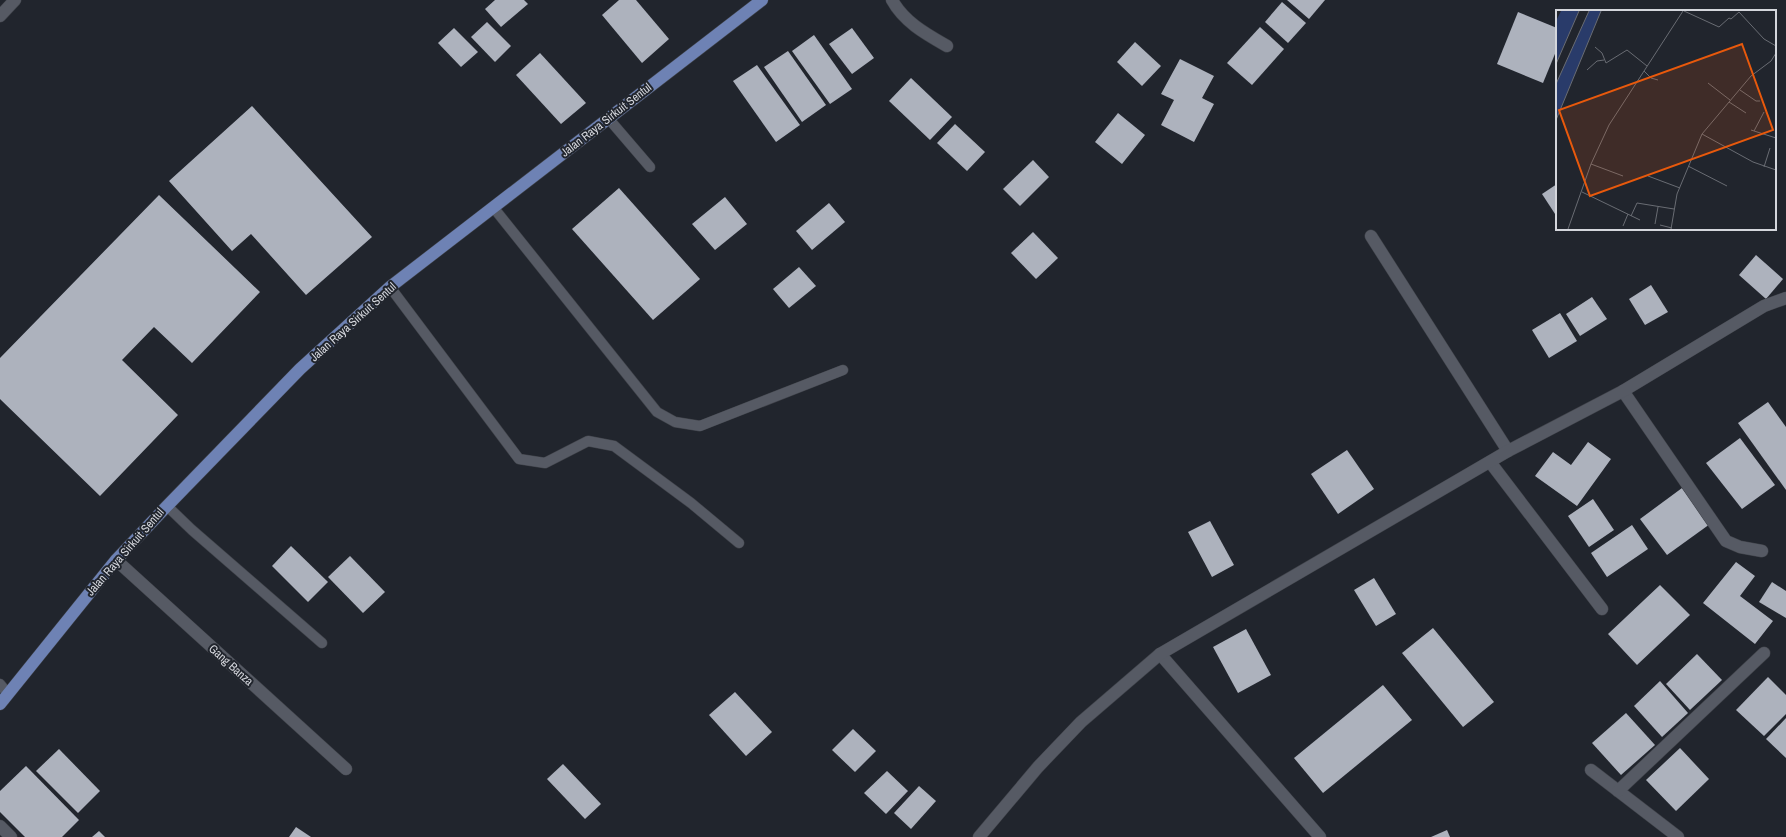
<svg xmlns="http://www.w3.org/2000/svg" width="1786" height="837" font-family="'Archivo Narrow',sans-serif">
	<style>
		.building { fill: #adb2bd }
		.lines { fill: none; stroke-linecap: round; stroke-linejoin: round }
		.lane-casing { stroke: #3f4249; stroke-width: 11 }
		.street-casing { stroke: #3f4249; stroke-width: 13 }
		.primary-casing { stroke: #3f4249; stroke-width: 13 }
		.lane { stroke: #565a64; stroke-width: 10 }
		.street { stroke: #565a64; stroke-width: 12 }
		.primary { stroke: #6e82b4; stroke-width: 12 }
		.labels { text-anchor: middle; stroke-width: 4; stroke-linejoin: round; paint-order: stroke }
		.street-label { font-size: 12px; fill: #d4d6dc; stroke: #21252d }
		.inset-road { fill: none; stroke: #696c73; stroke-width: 1 }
		.view { fill: #e8590c; fill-opacity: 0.15; stroke: #e8590c; stroke-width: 2 }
		.inset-edge { fill: none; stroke: #d4d6dc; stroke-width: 2 }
	</style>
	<rect width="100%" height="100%" fill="#21252d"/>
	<g class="building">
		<polygon points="495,0 524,0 528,4 501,27 485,9"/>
		<polygon points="619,0 636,0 669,39 642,63 602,15"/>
		<polygon points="1287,0 1325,0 1309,19"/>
		<polygon points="1282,2 1306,23 1288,43 1265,22"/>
		<polygon points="1518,12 1557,28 1557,49 1543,83 1497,64"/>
		<polygon points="487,22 511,46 495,62 471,37"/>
		<polygon points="1260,27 1284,49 1252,85 1227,63"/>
		<polygon points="454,28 478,52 461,67 438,43"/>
		<polygon points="852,28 874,58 852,74 829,44"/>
		<polygon points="814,35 852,89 830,104 792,51"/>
		<polygon points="1135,42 1161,66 1142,86 1117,62"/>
		<polygon points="788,51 826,105 802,122 764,67"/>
		<polygon points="540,53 586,103 561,124 516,75"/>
		<polygon points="1180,59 1214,76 1202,98 1214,104 1194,142 1161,125 1174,100 1161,94"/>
		<polygon points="757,65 800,125 776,142 733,81"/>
		<polygon points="911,78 952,117 930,140 889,101"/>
		<polygon points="252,106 372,237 306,295 251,234 232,251 169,181"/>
		<polygon points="1118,113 1145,135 1122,164 1095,142"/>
		<polygon points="955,124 985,152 967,171 937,143"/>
		<polygon points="1033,160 1049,177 1020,206 1003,189"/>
		<polygon points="1557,184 1557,217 1542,194"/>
		<polygon points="619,188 700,279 653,320 572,229"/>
		<polygon points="159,195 260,292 192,363 154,327 122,360 178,415 100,496 0,399 0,358"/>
		<polygon points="725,197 747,224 715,250 692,224"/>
		<polygon points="829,203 845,222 812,250 796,231"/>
		<polygon points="1033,232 1058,258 1036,279 1011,253"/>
		<polygon points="1756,255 1783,279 1766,299 1739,275"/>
		<polygon points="799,267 816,286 789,308 773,289"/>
		<polygon points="1651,285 1668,312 1645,325 1629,299"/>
		<polygon points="1592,297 1607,319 1580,336 1566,314"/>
		<polygon points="1560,313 1577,341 1549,358 1532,330"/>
		<polygon points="1768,402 1786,427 1786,490 1738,423"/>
		<polygon points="1740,438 1775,485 1742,509 1706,463"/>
		<polygon points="1588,442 1611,459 1577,506 1535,476 1553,452 1571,465"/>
		<polygon points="1347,450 1374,489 1338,514 1311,474"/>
		<polygon points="1682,488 1710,524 1667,555 1640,519"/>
		<polygon points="1593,499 1614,530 1589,547 1568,516"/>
		<polygon points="1210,521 1234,565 1212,577 1188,532"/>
		<polygon points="1632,525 1648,549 1607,577 1591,553"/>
		<polygon points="291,546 328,582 308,602 272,566"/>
		<polygon points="350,556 385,592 363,613 328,577"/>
		<polygon points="1736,562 1755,576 1740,596 1773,621 1755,644 1703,603"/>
		<polygon points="1374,578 1396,614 1376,626 1354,590"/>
		<polygon points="1772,582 1786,591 1786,618 1759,602"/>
		<polygon points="1660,585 1690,615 1637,665 1608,634"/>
		<polygon points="1433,628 1494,702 1463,727 1402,653"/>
		<polygon points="1246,629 1271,675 1238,693 1213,647"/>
		<polygon points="1697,654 1722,680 1690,710 1666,684"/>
		<polygon points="1768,677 1786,695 1786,714 1764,736 1736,710"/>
		<polygon points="1660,681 1688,713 1662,737 1634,706"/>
		<polygon points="1383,685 1412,720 1323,793 1294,758"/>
		<polygon points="735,692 772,732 746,756 709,715"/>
		<polygon points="1626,713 1655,745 1621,775 1592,743"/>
		<polygon points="1786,718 1786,758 1766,739"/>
		<polygon points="853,729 876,751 855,772 832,750"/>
		<polygon points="1680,748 1709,779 1676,811 1646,780"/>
		<polygon points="59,749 100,791 78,813 36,771"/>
		<polygon points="563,764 601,804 585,819 547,779"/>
		<polygon points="26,766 79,820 62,837 25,837 0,812 0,791"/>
		<polygon points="887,771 908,791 886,814 864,793"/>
		<polygon points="919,786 936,801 911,829 894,813"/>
		<polygon points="296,827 311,837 289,837"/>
		<polygon points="1447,830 1450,837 1431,837"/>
		<polygon points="99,831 105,837 92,837"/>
	</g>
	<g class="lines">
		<defs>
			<g id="lane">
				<polyline points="608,118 650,167"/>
				<polyline points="493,207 657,412 675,422 700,426 843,370"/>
				<polyline points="390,287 519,459 545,463 588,441 614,446 691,503 739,543"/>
				<polyline points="167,506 192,530 322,643"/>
				<polyline points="0,684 8,694"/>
			</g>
			<g id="street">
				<path d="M892,0c12,22 34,34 55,46"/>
				<polyline points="0,16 15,0"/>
				<polyline points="1371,236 1508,451"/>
				<polyline points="1623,391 1726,541 1740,547 1762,551"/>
				<polyline points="1490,462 1602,609"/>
				<polyline points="116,560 346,769"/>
				<polyline points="1160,654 1320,837"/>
				<polyline points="1591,770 1678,837"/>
				<polyline points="1618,791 1764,653"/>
				<polyline points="0,826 11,837"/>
				<polyline points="979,837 1038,767 1081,722 1160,654 1508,451 1623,391 1764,306 1786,298"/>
			</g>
			<polyline id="primary" points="0,704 116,560 167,506 300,369 390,287 762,0"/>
		</defs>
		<use href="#lane" class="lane-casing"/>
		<use href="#street" class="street-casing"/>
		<use href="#primary" class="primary-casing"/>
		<use href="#lane" class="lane"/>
		<use href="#street" class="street"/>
		<use href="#primary" class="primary"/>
	</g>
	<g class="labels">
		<g class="street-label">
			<text transform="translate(606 120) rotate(-38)" y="4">Jalan Raya Sirkuit Sentul</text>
			<text transform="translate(353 322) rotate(-42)" y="4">Jalan Raya Sirkuit Sentul</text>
			<text transform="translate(125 552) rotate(-49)" y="4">Jalan Raya Sirkuit Sentul</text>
			<text transform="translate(231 665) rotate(42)" y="4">Gang Banza</text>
		</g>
	</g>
	<g transform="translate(1556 10)">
		<rect width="220" height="220" fill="#21252d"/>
		<path d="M5,1h18l-23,53v-43zM33,1h12l-45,109v-36z" fill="#293b6a"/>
		<path class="inset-road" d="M128,1l35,16 10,-9M173,8l2,1 8,-7 25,27 12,7M39,37l7,6 4,10 21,-13 20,16M0,54l23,-53M31,60l10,-9 7,-1M88,61l7,7 7,2M152,73l22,17M0,74l33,-73M184,80l16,11h4M173,92l17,11M0,110l45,-109M195,120l25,8M198,121l10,-19M146,124l51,28 23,8M35,154l32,12M132,156l39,20M208,157l6,-19M92,166l32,12M26,182l58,28M75,206l6,-13 37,6M99,214l3,-17M104,215l12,3M67,216l5,-12M12,219l23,-65 18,-39 74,-114M115,219l6,-35 25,-60 49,-58 20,-15 5,-8"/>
		<path class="view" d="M186,34l31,86 -183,66 -31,-86z"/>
		<rect width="220" height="220" class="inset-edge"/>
	</g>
</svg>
